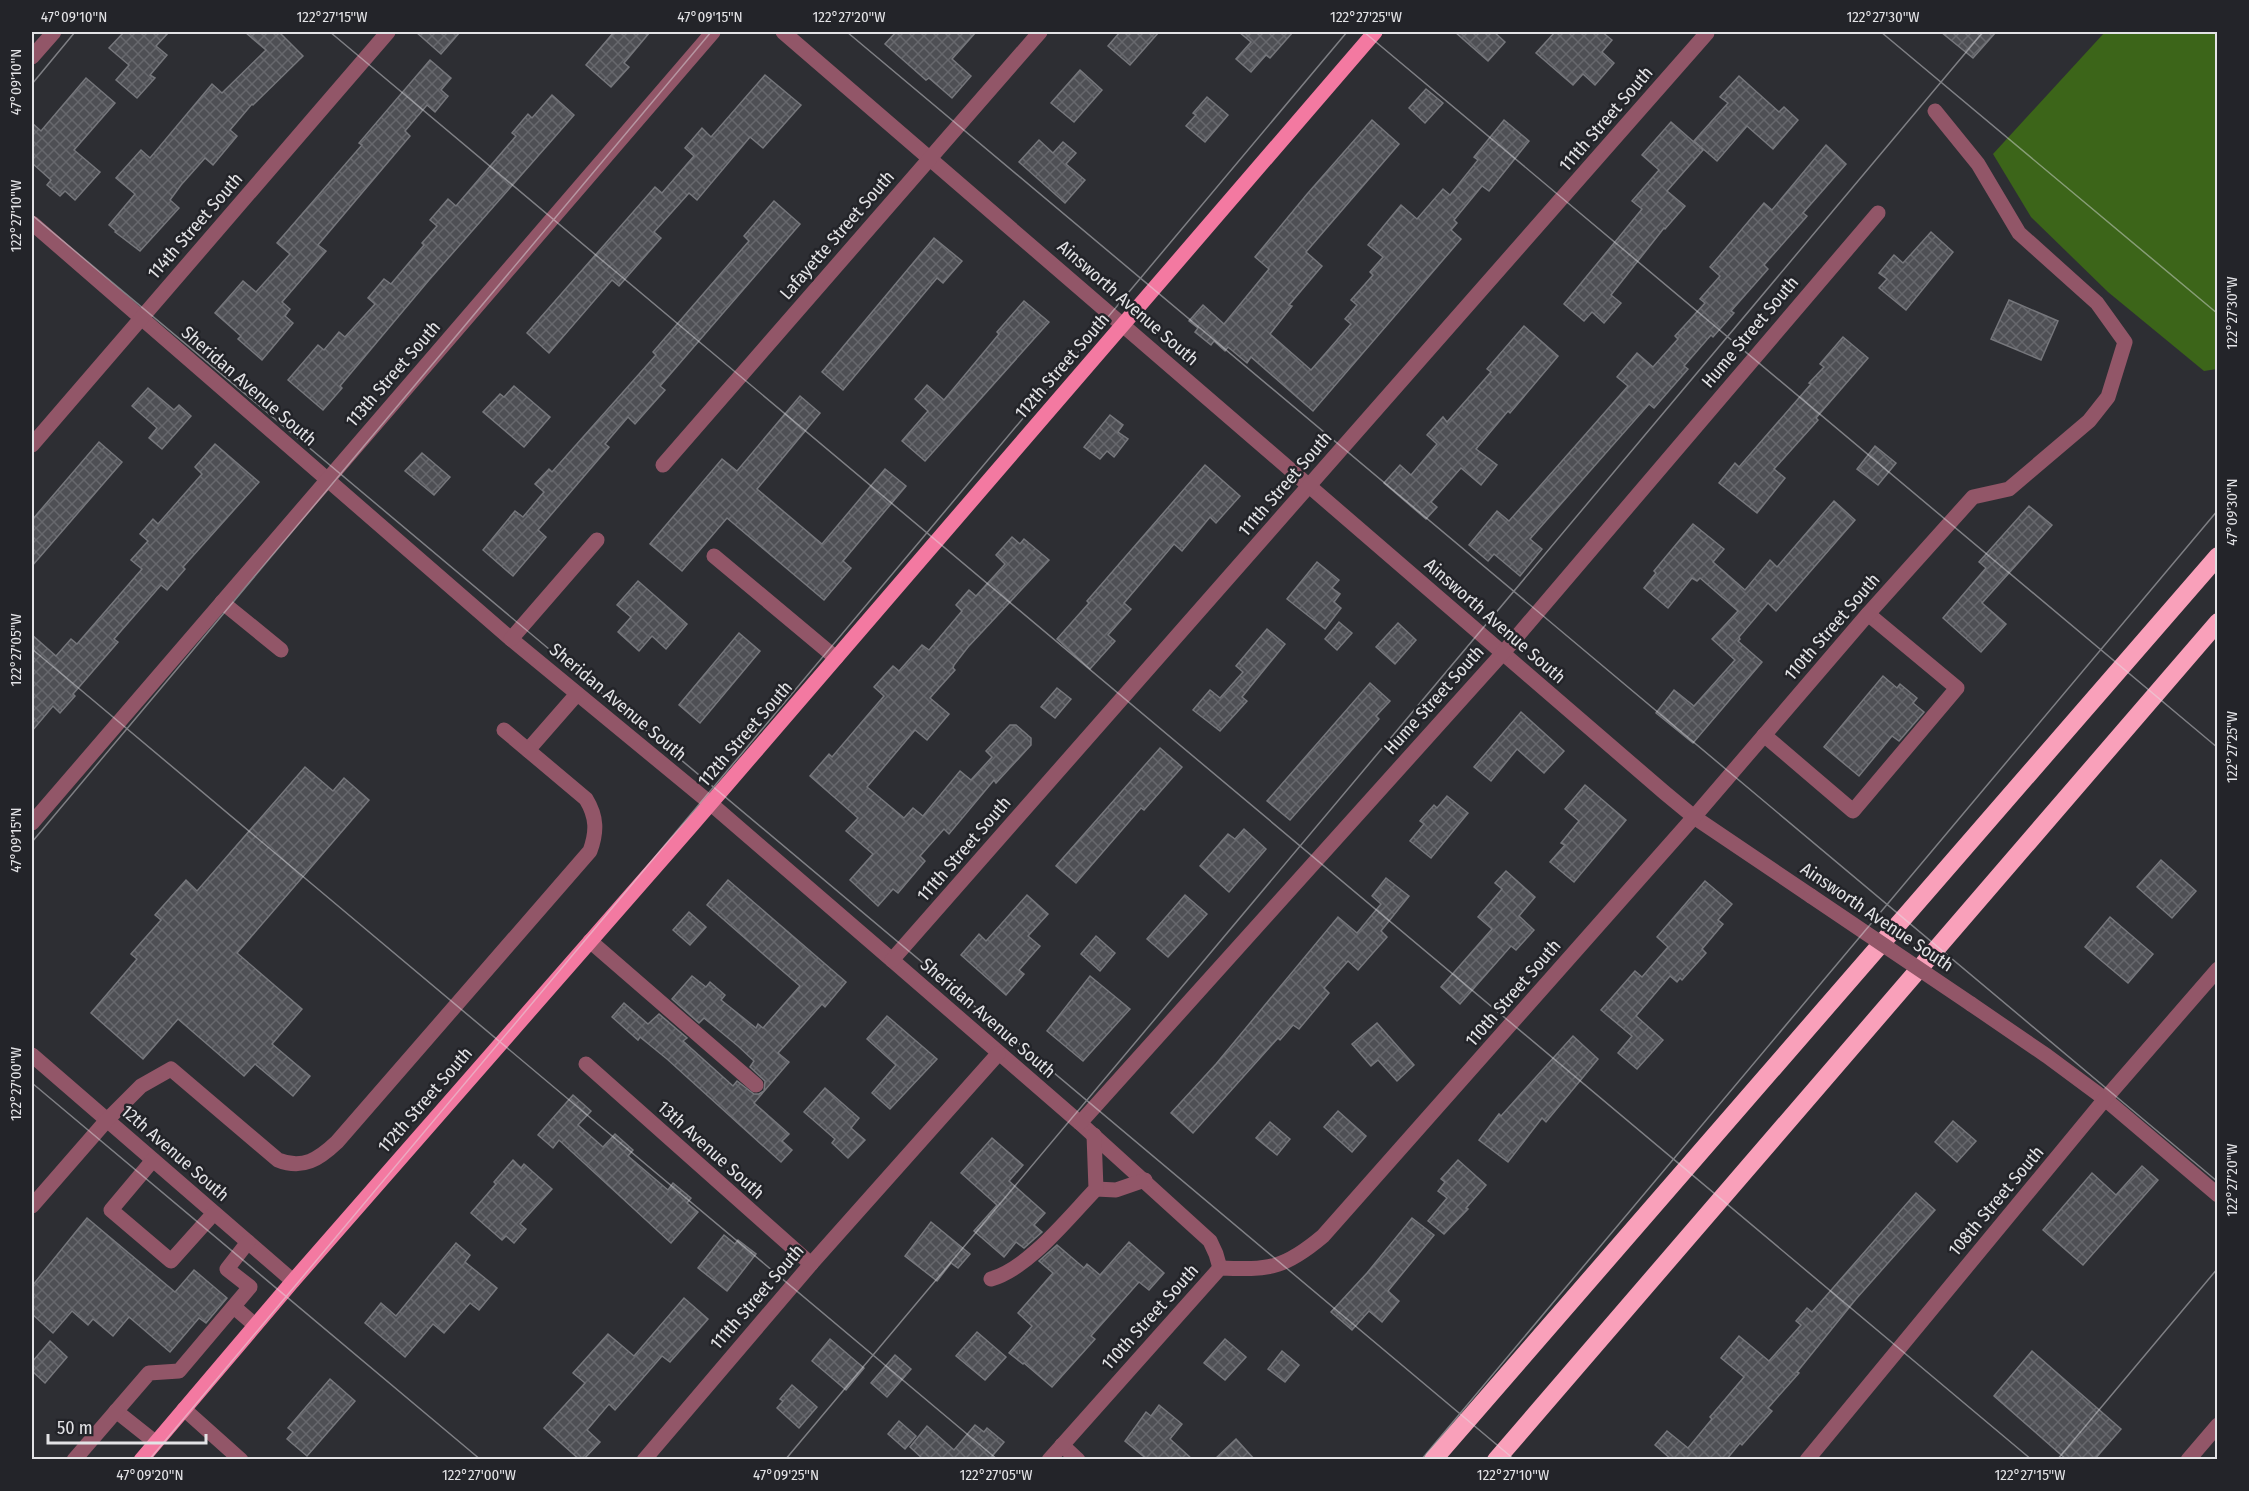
<svg xmlns="http://www.w3.org/2000/svg" width="2249" height="1491" font-family="'Fira Sans Condensed',sans-serif">
	<style>
		.pitch { fill: #3c6519 }
		.building { fill: url(#building-cross-hatch); stroke: #76777c; stroke-width: 1.5 }
		.lines { fill: none; stroke-linecap: round; stroke-linejoin: round }
		.minor { stroke: #925668; stroke-width: 15 }
		.major { stroke: #f379a1; stroke-width: 15 }
		.highway { stroke: #f9a0ba; stroke-width: 18 }
		.minor-bridge { stroke: #925668; stroke-width: 15 }
		.ticks { fill: none; stroke: #e3e3e6; stroke-width: 1.5; stroke-opacity: 0.45 }
		.labels { text-anchor: middle; stroke-width: 5; stroke-linejoin: round; paint-order: stroke }
		.street-label { font-size: 18px; fill: #e3e3e6; stroke: #232429 }
		.neatline { fill: none; stroke: #e3e3e6; stroke-width: 2 }
		.ticks-label { font-size: 15px; text-anchor: middle; fill: #e3e3e6 }
	</style>
	<defs>
		<pattern id="building-cross-hatch" width="8" height="8" patternUnits="userSpaceOnUse" patternTransform="scale(1.5)"><rect width="8" height="8" fill="#4e4f54"/><path d="M0 0l8 8M0 8l8-8" fill="none" stroke="#67686d"/></pattern>
	</defs>
	<rect width="100%" height="100%" fill="#2d2e33"/>
	<polygon class="pitch" points="2105,32 2217,32 2217,369 2204,371 2108,292 2031,217 1993,154"/>
	<g class="building">
		<polygon points="124,32 169,32 156,46 167,55 150,75 155,78 137,98 116,80 129,65 109,48"/>
		<polygon points="245,32 279,32 303,56 253,105 252,104 230,130 237,136 213,165 205,158 181,185 170,200 179,208 140,251 115,232 116,231 109,225 135,194 116,178 141,150 150,158 212,84 222,93 266,50"/>
		<polygon points="416,32 460,32 441,54"/>
		<polygon points="614,32 650,32 624,63 629,67 611,87 586,65"/>
		<polygon points="896,32 976,32 952,59 971,76 952,98 929,78 926,80 885,44"/>
		<polygon points="1120,32 1159,32 1130,65 1108,46"/>
		<polygon points="1239,32 1293,32 1270,58 1266,55 1251,72 1236,59 1251,42"/>
		<polygon points="1455,32 1494,32 1505,42 1488,61"/>
		<polygon points="1555,32 1602,32 1612,40 1602,52 1614,63 1595,85 1583,74 1573,85 1536,53"/>
		<polygon points="1941,32 1996,32 1973,58"/>
		<polygon points="430,60 451,78 441,90 448,96 435,112 427,105 405,131 410,136 318,245 326,251 282,302 290,309 285,316 293,323 262,360 238,339 241,336 215,313 243,281 256,292 290,254 277,243 362,145 359,143"/>
		<polygon points="1080,70 1102,90 1074,122 1051,103"/>
		<polygon points="765,75 801,105 763,148 750,137 697,200 689,193 654,232 661,238 619,286 612,280 549,353 527,333 655,187 662,193 694,156 685,148 702,128 711,137"/>
		<polygon points="1739,76 1779,112 1784,107 1798,120 1773,149 1747,126 1717,161 1694,141 1728,103 1720,97"/>
		<polygon points="86,78 115,103 74,150 100,172 75,200 65,191 60,196 47,185 51,180 32,163 32,123 41,131"/>
		<polygon points="1426,89 1443,103 1425,123 1409,108"/>
		<polygon points="552,95 574,115 429,280 340,386 342,388 323,410 288,380 318,345 324,350 339,332 345,337 375,304 368,298 384,279 391,284 424,245 422,243 437,226 430,220 448,199 456,206 516,136 512,133 528,114 532,118"/>
		<polygon points="1207,97 1228,115 1205,142 1186,126 1196,115 1193,113"/>
		<polygon points="1372,120 1399,144 1306,252 1322,266 1289,305 1292,306 1270,334 1311,370 1351,324 1345,319 1357,305 1351,300 1373,275 1370,272 1383,257 1368,245 1401,205 1417,219 1443,189 1450,195 1478,160 1474,157 1504,120 1529,141 1489,191 1482,186 1454,220 1457,223 1451,230 1461,239 1313,411 1251,357 1247,363 1228,347 1225,351 1214,341 1211,345 1195,332 1198,328 1189,321 1203,305 1224,324 1269,269 1255,257 1308,193"/>
		<polygon points="1671,122 1703,150 1667,191 1685,206 1665,229 1664,228 1611,295 1621,303 1604,323 1592,312 1584,321 1564,304 1642,209 1632,201 1659,170 1642,155"/>
		<polygon points="1039,140 1053,153 1063,142 1076,153 1066,164 1085,180 1065,203 1019,162"/>
		<polygon points="1826,145 1846,164 1803,213 1807,216 1764,265 1768,269 1731,311 1734,313 1713,337 1711,335 1684,366 1688,369 1654,408 1649,404 1530,539 1542,549 1520,576 1494,554 1488,561 1469,545 1497,511 1509,521 1577,444 1628,386 1617,377 1637,353 1653,367 1678,339 1675,336 1705,303 1700,299 1720,276 1710,267 1764,203 1772,210"/>
		<polygon points="774,201 800,224 660,386 665,390 635,424 628,417 605,444 609,447 538,530 546,537 513,576 483,550 515,511 523,517 544,492 535,484 549,469 552,472 656,355 653,352 749,241 744,236"/>
		<polygon points="1931,232 1953,252 1906,310 1879,288 1887,279 1879,273 1894,255 1903,263"/>
		<polygon points="934,238 962,261 943,283 937,278 843,390 822,372"/>
		<polygon points="2009,300 2058,321 2041,360 1991,339"/>
		<polygon points="1024,301 1049,322 925,461 902,441 928,411 915,399 927,385 944,400 999,334 997,332"/>
		<polygon points="1524,326 1558,356 1510,413 1508,411 1476,449 1497,465 1481,485 1461,468 1431,502 1437,507 1426,519 1384,483 1400,465 1411,475 1437,444 1427,435 1443,417 1447,422 1491,372 1487,369"/>
		<polygon points="1843,337 1868,358 1816,418 1818,420 1774,469 1785,478 1757,513 1719,483 1735,463 1739,467 1811,384 1809,383 1824,367 1820,364"/>
		<polygon points="514,386 550,417 524,447 483,412 500,394 504,397"/>
		<polygon points="148,388 174,410 179,405 191,416 162,449 149,438 157,428 132,406"/>
		<polygon points="800,396 820,413 757,489 822,544 885,469 906,486 843,561 851,568 824,600 727,518 682,571 650,544 722,459 737,471"/>
		<polygon points="1110,415 1123,425 1118,432 1128,439 1114,457 1107,451 1100,459 1084,447"/>
		<polygon points="99,442 122,462 32,566 32,520"/>
		<polygon points="215,444 259,482 183,567 185,569 167,590 161,585 114,639 118,642 73,694 75,696 60,713 53,706 32,731 32,635 56,656 71,639 77,644 142,569 131,560 148,541 140,534 153,519 158,524 202,474 195,467"/>
		<polygon points="1875,446 1896,463 1878,485 1857,469"/>
		<polygon points="422,453 450,477 434,495 405,471"/>
		<polygon points="1205,465 1240,496 1216,523 1210,517 1182,551 1174,544 1124,603 1131,609 1108,635 1115,641 1090,669 1057,639 1089,603 1087,601"/>
		<polygon points="1834,501 1855,520 1776,611 1768,603 1739,637 1740,639 1738,641 1762,662 1693,743 1656,713 1674,690 1694,706 1735,660 1712,639 1738,611 1700,578 1697,581 1692,578 1668,608 1644,588 1656,573 1654,571 1693,524 1724,549 1713,562 1745,590 1770,560 1777,567"/>
		<polygon points="2029,506 2052,525 1982,603 2006,624 1981,652 1943,618 1986,568 1979,562"/>
		<polygon points="1012,537 1020,544 1024,539 1049,560 968,647 954,665 953,668 955,670 930,698 949,714 927,740 915,730 867,787 904,818 913,808 923,816 960,771 971,780 992,757 986,751 1010,725 1016,725 1031,738 1031,745 996,783 994,780 949,834 944,829 920,856 925,861 898,893 893,889 878,906 850,880 873,854 846,831 858,818 810,776 829,754 832,757 884,696 874,687 893,666 899,671 922,645 929,650 962,611 956,605 969,590 976,596 1005,564 996,555"/>
		<polygon points="1317,562 1339,580 1332,588 1340,594 1334,602 1341,608 1325,629 1287,599"/>
		<polygon points="638,581 687,624 666,649 652,636 639,651 618,632 631,617 617,605"/>
		<polygon points="1339,622 1352,633 1337,650 1325,639"/>
		<polygon points="1398,623 1416,640 1395,664 1376,647"/>
		<polygon points="1267,629 1285,644 1242,697 1247,701 1220,731 1193,710 1210,690 1220,698 1243,672 1236,666"/>
		<polygon points="739,633 760,651 700,723 679,705"/>
		<polygon points="1883,676 1897,688 1900,684 1917,698 1913,703 1924,712 1899,741 1892,736 1859,776 1824,747"/>
		<polygon points="1370,683 1390,701 1376,716 1379,719 1290,820 1267,801"/>
		<polygon points="1057,688 1071,699 1055,718 1041,707"/>
		<polygon points="1521,712 1564,751 1544,773 1517,749 1491,781 1474,767"/>
		<polygon points="1160,748 1182,767 1144,810 1141,808 1076,883 1056,866"/>
		<polygon points="305,767 333,791 344,778 369,800 237,953 302,1009 272,1044 310,1076 293,1096 255,1064 244,1076 178,1019 143,1059 91,1013 137,959 131,954 161,920 155,915 186,880 197,891"/>
		<polygon points="1585,785 1626,820 1574,882 1550,862 1565,845 1561,843 1579,821 1565,809"/>
		<polygon points="1447,796 1468,813 1431,858 1410,841 1424,824 1420,821 1434,805 1437,808"/>
		<polygon points="1244,829 1266,849 1229,892 1200,866 1228,834 1235,839"/>
		<polygon points="2161,860 2196,891 2172,918 2137,887"/>
		<polygon points="1506,871 1535,897 1519,916 1534,930 1516,950 1511,946 1460,1004 1441,987 1492,929 1478,917 1502,889 1495,883"/>
		<polygon points="1386,878 1409,896 1381,931 1387,937 1358,970 1348,961 1324,988 1329,993 1299,1029 1293,1025 1280,1040 1278,1038 1193,1133 1171,1113 1216,1064 1338,917 1357,933 1381,904 1372,896"/>
		<polygon points="728,880 846,982 825,1007 822,1004 778,1053 789,1062 754,1103 789,1134 782,1141 792,1150 781,1162 667,1059 640,1037 638,1040 612,1017 624,1003 648,1024 659,1014 687,1038 683,1041 733,1086 737,1081 754,1094 759,1094 764,1091 765,1081 750,1067 754,1061 738,1046 704,1018 699,1023 672,999 692,976 706,987 710,982 725,995 721,1000 756,1028 758,1024 763,1028 800,986 707,905"/>
		<polygon points="1705,881 1732,904 1718,920 1723,924 1702,949 1706,953 1682,980 1680,978 1677,982 1670,976 1636,1016 1663,1040 1637,1069 1618,1053 1632,1036 1601,1010 1635,971 1642,977 1668,947 1657,937"/>
		<polygon points="1027,895 1048,914 1028,936 1040,946 1019,970 1024,974 1006,995 961,955 979,934 986,941"/>
		<polygon points="1185,895 1207,914 1168,957 1147,939"/>
		<polygon points="689,912 706,927 690,945 673,930"/>
		<polygon points="2110,917 2153,954 2128,983 2085,947"/>
		<polygon points="1096,936 1115,953 1100,971 1081,954"/>
		<polygon points="1090,976 1130,1009 1083,1061 1047,1031"/>
		<polygon points="887,1016 937,1059 890,1109 872,1093 896,1065 867,1039"/>
		<polygon points="1377,1023 1414,1065 1397,1081 1378,1060 1371,1066 1352,1044"/>
		<polygon points="1573,1036 1598,1059 1546,1122 1542,1118 1508,1162 1479,1140 1499,1114 1501,1116"/>
		<polygon points="825,1088 859,1118 851,1128 865,1140 848,1158 832,1143 835,1139 804,1112"/>
		<polygon points="573,1095 591,1111 578,1125 603,1147 615,1134 633,1150 628,1156 668,1190 673,1183 691,1198 687,1203 698,1212 671,1243 559,1140 553,1148 538,1135"/>
		<polygon points="1338,1111 1366,1136 1352,1152 1324,1127"/>
		<polygon points="1953,1121 1976,1141 1957,1162 1935,1142"/>
		<polygon points="1270,1122 1290,1139 1277,1155 1256,1138"/>
		<polygon points="992,1138 1023,1165 1009,1181 1045,1213 1034,1225 1042,1232 1024,1248 1016,1242 1004,1257 974,1231 997,1205 961,1173"/>
		<polygon points="513,1160 521,1168 524,1164 552,1189 520,1224 526,1229 514,1243 506,1236 502,1240 471,1213 496,1184 494,1182"/>
		<polygon points="1458,1160 1486,1185 1466,1208 1468,1209 1444,1234 1428,1221 1447,1198 1438,1191 1445,1182 1441,1179"/>
		<polygon points="2142,1166 2158,1180 2083,1265 2043,1230 2092,1173 2116,1195"/>
		<polygon points="1916,1193 1935,1210 1856,1299 1797,1372 1799,1373 1768,1408 1772,1411 1742,1445 1740,1443 1726,1460 1672,1460 1655,1445 1667,1431 1688,1448 1712,1419 1710,1417 1744,1377 1721,1358 1739,1336 1769,1361 1801,1325 1796,1321 1807,1308 1812,1312"/>
		<polygon points="87,1218 175,1292 194,1270 227,1298 206,1323 199,1318 170,1352 129,1317 113,1336 93,1319 88,1325 72,1311 53,1333 32,1314 32,1286"/>
		<polygon points="1412,1218 1434,1235 1388,1291 1399,1301 1382,1322 1369,1311 1352,1330 1331,1312 1367,1273"/>
		<polygon points="931,1222 970,1254 958,1268 951,1263 937,1281 905,1256"/>
		<polygon points="724,1235 735,1244 738,1240 756,1254 727,1291 698,1268"/>
		<polygon points="1129,1242 1164,1273 1149,1290 1139,1282 1091,1336 1095,1339 1052,1387 1024,1363 1023,1364 1009,1353 1032,1326 1018,1313 1053,1273 1039,1261 1057,1245 1084,1268 1087,1264 1100,1275"/>
		<polygon points="456,1243 470,1255 465,1262 497,1288 479,1310 470,1303 444,1333 433,1324 405,1357 365,1323 381,1303 396,1316"/>
		<polygon points="684,1298 708,1319 670,1362 662,1356 615,1410 609,1404 587,1430 600,1442 583,1460 580,1460 544,1428 585,1383 573,1373 608,1334 634,1356"/>
		<polygon points="977,1332 1006,1357 985,1380 956,1356"/>
		<polygon points="830,1339 864,1368 846,1390 812,1361"/>
		<polygon points="1225,1339 1246,1357 1225,1380 1204,1363"/>
		<polygon points="50,1341 67,1357 45,1383 32,1371 32,1362"/>
		<polygon points="1282,1351 1299,1365 1285,1382 1268,1369"/>
		<polygon points="2032,1351 2121,1429 2094,1460 2067,1460 1994,1396"/>
		<polygon points="895,1355 911,1369 887,1397 871,1383"/>
		<polygon points="330,1379 355,1401 307,1456 287,1439 293,1432 288,1428"/>
		<polygon points="792,1385 817,1407 799,1428 777,1408 783,1401 780,1399"/>
		<polygon points="1159,1405 1182,1424 1170,1439 1193,1460 1148,1460 1125,1441 1146,1412 1151,1416"/>
		<polygon points="899,1421 916,1436 905,1449 888,1434"/>
		<polygon points="975,1425 984,1432 987,1428 1004,1442 989,1460 924,1460 910,1447 927,1426 954,1450"/>
		<polygon points="1236,1439 1255,1460 1214,1460"/>
	</g>
	<g class="lines">
		<g class="minor">
			<polyline points="783,32 1665,793 1694,817 1811,896"/>
			<polyline points="32,57 54,32"/>
			<polyline points="32,223 511,639 710,803 892,960 1080,1123 1210,1241 1216,1254 1220,1268"/>
			<polyline points="32,445 388,32"/>
			<polyline points="663,465 1040,32"/>
			<polyline points="714,556 836,658"/>
			<polyline points="222,602 281,650"/>
			<polyline points="511,639 597,540"/>
			<polyline points="1764,735 1853,811 1957,688 1868,614"/>
			<polyline points="528,750 577,694"/>
			<polyline points="32,823 713,32"/>
			<polyline points="590,941 756,1085"/>
			<polyline points="892,960 1707,33"/>
			<polyline points="1971,1004 2047,1056 2105,1099 2218,1195"/>
			<polyline points="32,1055 293,1281"/>
			<polyline points="586,1064 811,1264"/>
			<polyline points="1080,1123 1502,654 1878,213"/>
			<polyline points="153,1160 111,1210 171,1261 214,1213"/>
			<polyline points="1096,1189 1116,1190 1145,1180"/>
			<path d="M32,1206l75,-86 34,-34 30,-17 107,91c25,10 41,-1 59,-18l253,-291c7,-19 7,-34 -4,-52l-82,-69"/>
			<path d="M991,1279c38,-11 77,-61 105,-90l-2,-54"/>
			<polyline points="234,1307 255,1325"/>
			<polyline points="184,1409 241,1460"/>
			<polyline points="116,1411 155,1442"/>
			<polyline points="1062,1445 1078,1460"/>
			<polyline points="74,1460 149,1373 179,1371 250,1287 227,1269 248,1242"/>
			<polyline points="644,1460 811,1264 998,1054"/>
			<path d="M1049,1460l171,-192c49,2 64,1 103,-32l371,-419 174,-203 105,-117 36,-8 80,-68 19,-24 17,-55 -28,-39 -78,-70 -41,-69 -43,-53"/>
			<polyline points="1807,1460 2105,1099 2218,969"/>
			<polyline points="2188,1460 2218,1425"/>
		</g>
		<polyline class="major" points="141,1460 293,1281 692,825 1375,32"/>
		<g class="highway">
			<polyline points="1433,1460 2218,556"/>
			<polyline points="1496,1460 2218,622"/>
		</g>
		<polyline class="minor-bridge" points="1811,896 1971,1004"/>
	</g>
	<path class="ticks" d="M330,32l1702,1428M847,32l1371,1150M1364,32l854,716M1881,32l337,282M32,84l43,-52M32,215l1483,1245M32,649l966,811M32,842l679,-810M32,1083l449,377M149,1460l1198,-1428M785,1460l1198,-1428M1421,1460l797,-950M2057,1460l161,-192"/>
	<g class="labels">
		<g class="street-label">
			<text transform="translate(1606 119) rotate(-49)" y="6">111th Street South</text>
			<text transform="translate(195 226) rotate(-49)" y="6">114th Street South</text>
			<text transform="translate(837 235) rotate(-49)" y="6">Lafayette Street South</text>
			<text transform="translate(1128 303) rotate(41)" y="6">Ainsworth Avenue South</text>
			<text transform="translate(1750 332) rotate(-50)" y="6">Hume Street South</text>
			<text transform="translate(1062 366) rotate(-49)" y="6">112th Street South</text>
			<text transform="translate(393 374) rotate(-49)" y="6">113th Street South</text>
			<text transform="translate(249 386) rotate(41)" y="6">Sheridan Avenue South</text>
			<text transform="translate(1285 484) rotate(-49)" y="6">111th Street South</text>
			<text transform="translate(1495 621) rotate(41)" y="6">Ainsworth Avenue South</text>
			<text transform="translate(1832 627) rotate(-49)" y="6">110th Street South</text>
			<text transform="translate(1434 700) rotate(-48)" y="6">Hume Street South</text>
			<text transform="translate(618 702) rotate(40)" y="6">Sheridan Avenue South</text>
			<text transform="translate(745 734) rotate(-49)" y="6">112th Street South</text>
			<text transform="translate(964 849) rotate(-49)" y="6">111th Street South</text>
			<text transform="translate(1877 917) rotate(34)" y="6">Ainsworth Avenue South</text>
			<text transform="translate(1513 993) rotate(-49)" y="6">110th Street South</text>
			<text transform="translate(988 1018) rotate(41)" y="6">Sheridan Avenue South</text>
			<text transform="translate(425 1100) rotate(-49)" y="6">112th Street South</text>
			<text transform="translate(711 1150) rotate(42)" y="6">13th Avenue South</text>
			<text transform="translate(175 1153) rotate(41)" y="6">12th Avenue South</text>
			<text transform="translate(1996 1201) rotate(-50)" y="6">108th Street South</text>
			<text transform="translate(757 1297) rotate(-49)" y="6">111th Street South</text>
			<text transform="translate(1150 1317) rotate(-48)" y="6">110th Street South</text>
		</g>
	</g>
	<rect width="2249" height="1491" fill="none" stroke="#232429" stroke-width="66"/>
	<path d="M48 1434v9h158v-9" fill="none" stroke="#e3e3e6" stroke-width="3"/>
	<text x="57" y="1434" font-size="18" fill="#e3e3e6" stroke="#232429" stroke-width="4.5" paint-order="stroke">50 m</text>
	<rect x="33" y="33" width="2183" height="1425" class="neatline"/>
	<g class="ticks-label">
		<text x="74" y="22">47°09'10"N</text>
		<text x="332" y="22">122°27'15"W</text>
		<text x="710" y="22">47°09'15"N</text>
		<text x="849" y="22">122°27'20"W</text>
		<text x="1366" y="22">122°27'25"W</text>
		<text x="1883" y="22">122°27'30"W</text>
		<text transform="translate(16 82) rotate(-90)" y="5">47°09'10"N</text>
		<text transform="translate(16 216) rotate(-90)" y="5">122°27'10"W</text>
		<text transform="translate(2232 313) rotate(-90)" y="5">122°27'30"W</text>
		<text transform="translate(2232 512) rotate(-90)" y="5">47°09'30"N</text>
		<text transform="translate(16 650) rotate(-90)" y="5">122°27'05"W</text>
		<text transform="translate(2232 747) rotate(-90)" y="5">122°27'25"W</text>
		<text transform="translate(16 840) rotate(-90)" y="5">47°09'15"N</text>
		<text transform="translate(16 1084) rotate(-90)" y="5">122°27'00"W</text>
		<text transform="translate(2232 1180) rotate(-90)" y="5">122°27'20"W</text>
		<text x="150" y="1480">47°09'20"N</text>
		<text x="479" y="1480">122°27'00"W</text>
		<text x="786" y="1480">47°09'25"N</text>
		<text x="996" y="1480">122°27'05"W</text>
		<text x="1513" y="1480">122°27'10"W</text>
		<text x="2030" y="1480">122°27'15"W</text>
	</g>
</svg>
